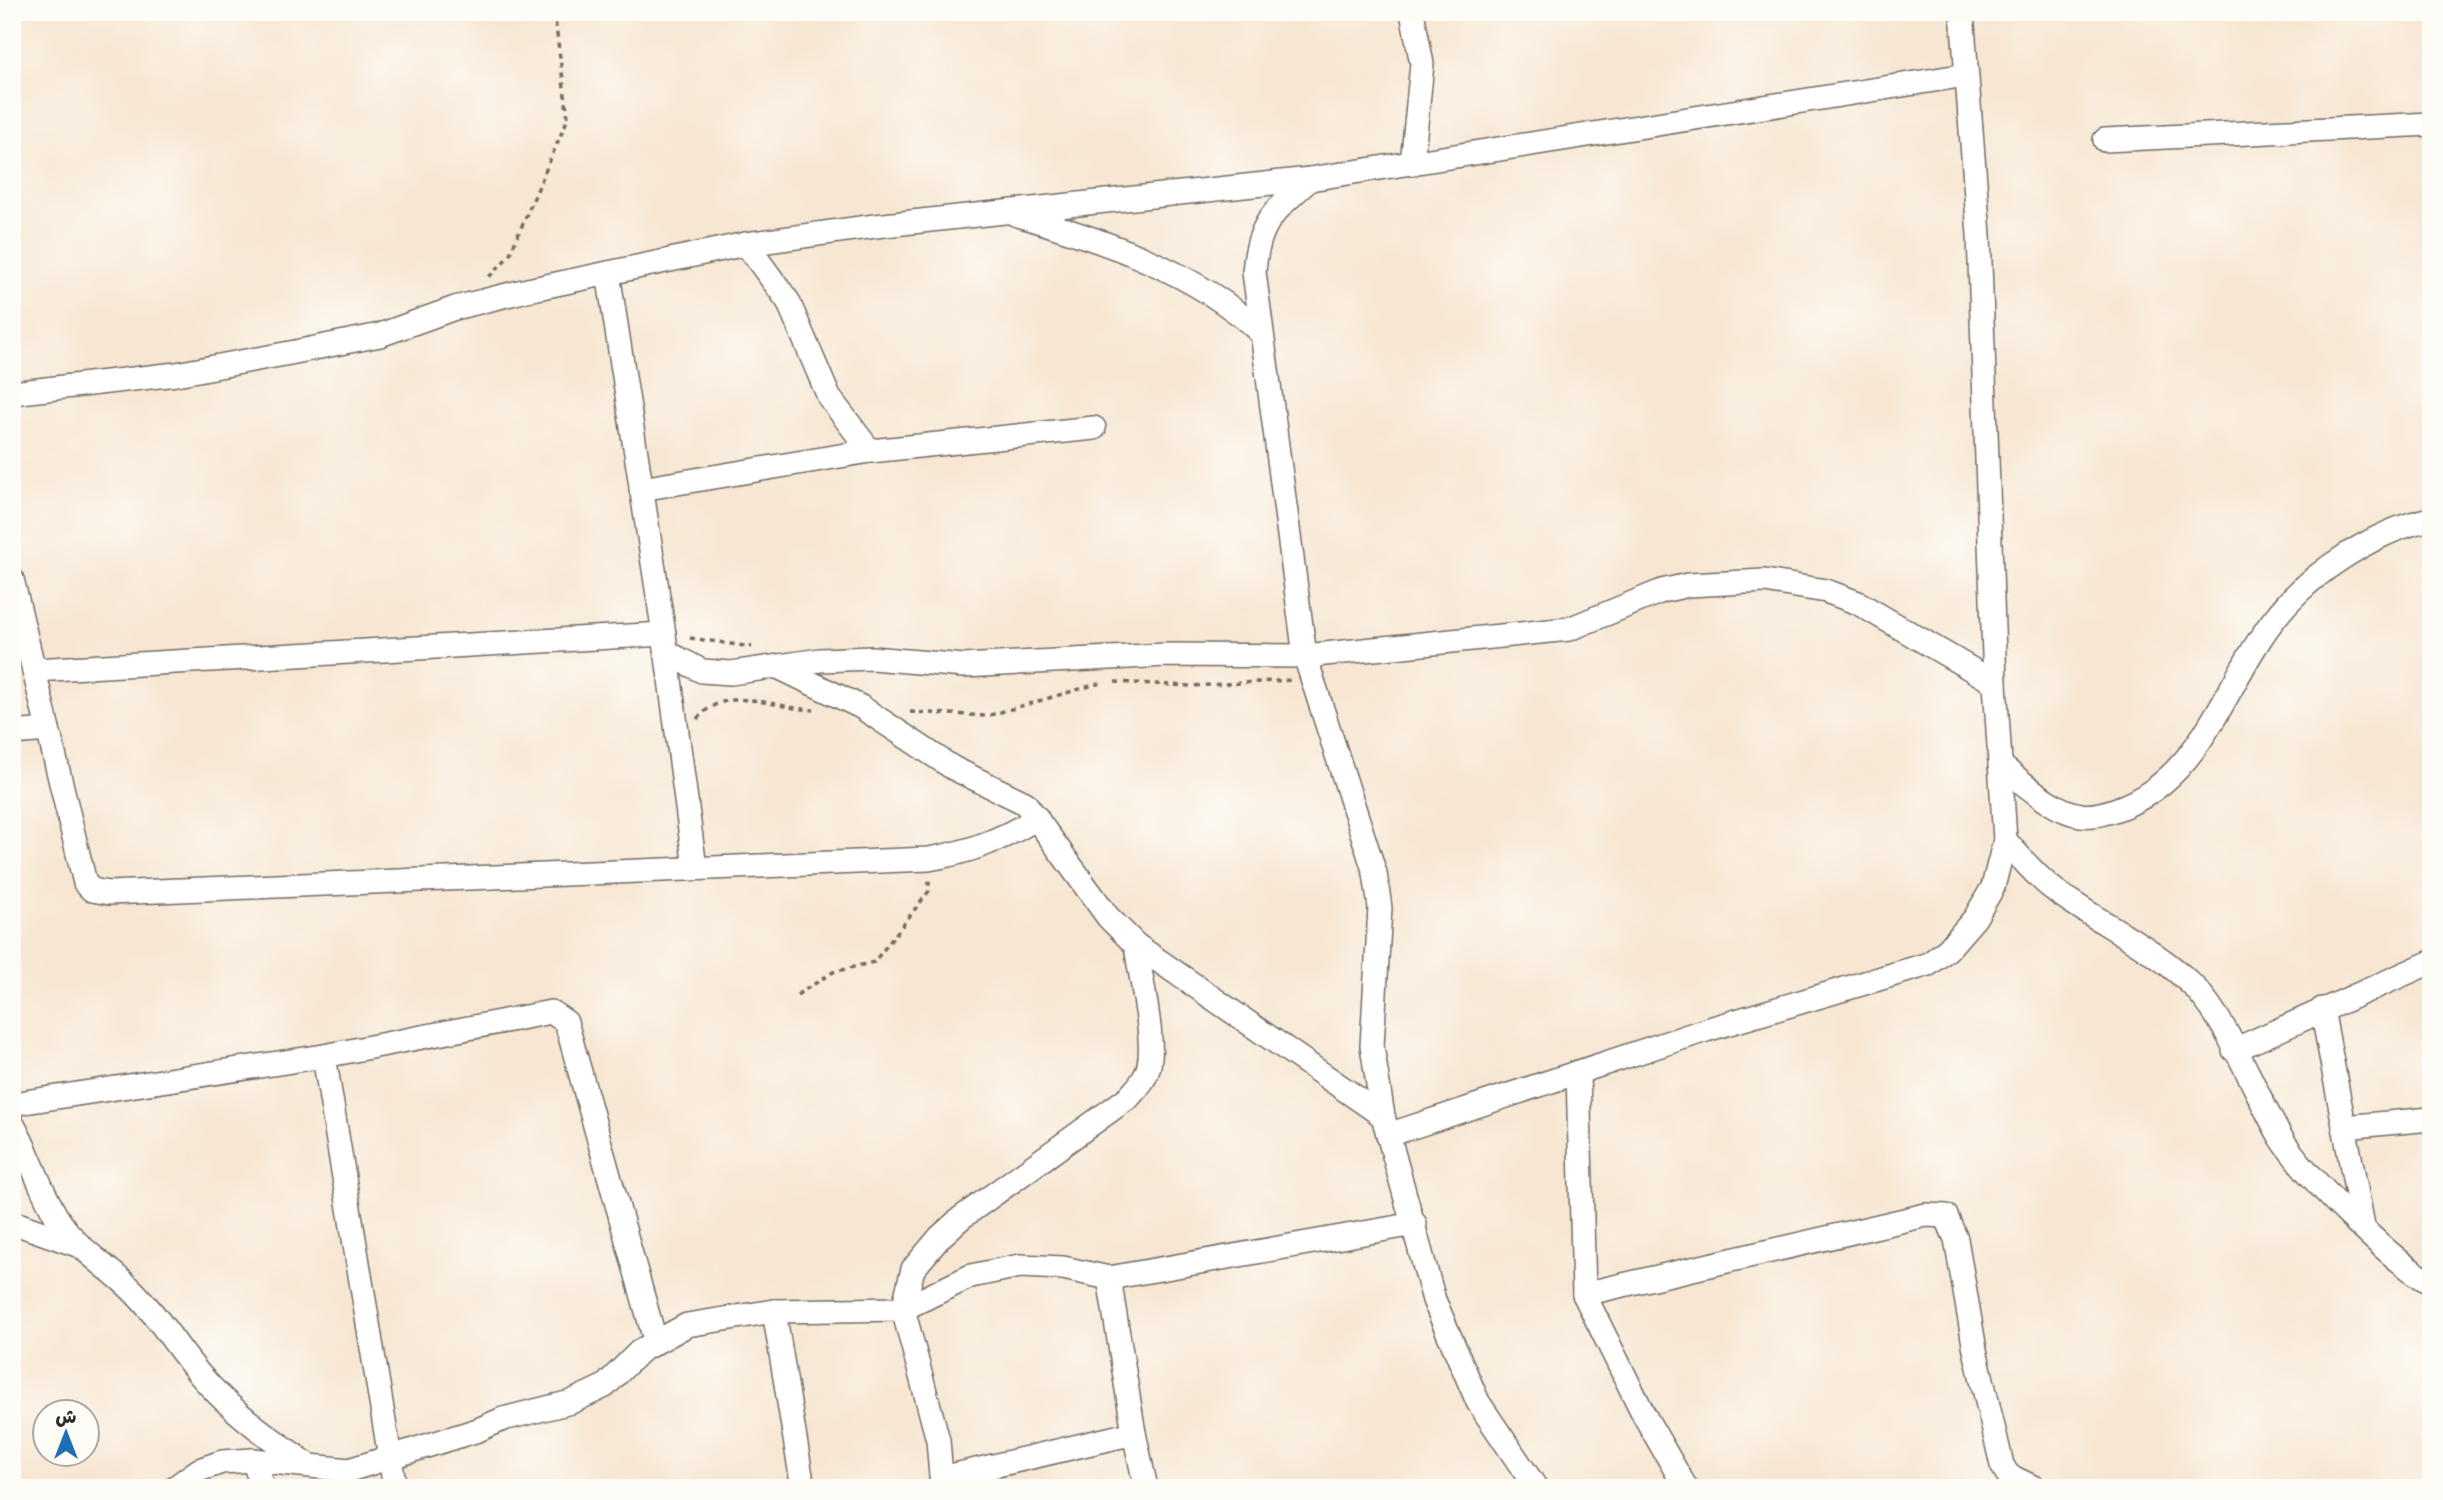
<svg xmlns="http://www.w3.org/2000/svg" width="2443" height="1500" font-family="'Comic Neue','Playpen Sans Arabic',sans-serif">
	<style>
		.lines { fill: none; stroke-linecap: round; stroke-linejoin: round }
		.street-casing { stroke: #726c65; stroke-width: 26 }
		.path { stroke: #726c65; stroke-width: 3.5; stroke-dasharray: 5 5; stroke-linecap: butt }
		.street { stroke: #fff; stroke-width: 23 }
	</style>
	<rect width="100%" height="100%" fill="#fdfcf7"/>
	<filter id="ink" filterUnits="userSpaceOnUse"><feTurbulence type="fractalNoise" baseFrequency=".0143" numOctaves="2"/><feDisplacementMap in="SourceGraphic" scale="14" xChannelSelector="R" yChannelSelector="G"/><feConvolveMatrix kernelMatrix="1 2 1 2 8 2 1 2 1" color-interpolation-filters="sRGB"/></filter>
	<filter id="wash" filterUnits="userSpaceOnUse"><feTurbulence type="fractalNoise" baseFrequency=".00686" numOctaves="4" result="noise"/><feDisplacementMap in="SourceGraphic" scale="28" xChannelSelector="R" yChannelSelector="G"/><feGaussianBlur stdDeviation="1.57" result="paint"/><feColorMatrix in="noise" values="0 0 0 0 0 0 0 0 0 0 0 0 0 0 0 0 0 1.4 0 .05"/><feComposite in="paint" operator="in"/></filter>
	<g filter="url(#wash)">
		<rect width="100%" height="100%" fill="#f7e6d1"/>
	</g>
	<g filter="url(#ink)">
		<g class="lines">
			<defs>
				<g id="street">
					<polyline points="1412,12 1422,64 1412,164"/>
					<polyline points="2105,140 2431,124"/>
					<path d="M1310,179c-36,33 -52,42 -56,93l51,384 70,217 5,35 -8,138 11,70 51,184 44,102 58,86"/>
					<path d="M1015,214c86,26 180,56 246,119"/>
					<polyline points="746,244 788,301 829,397 870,451"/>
					<polyline points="608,273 664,634 695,868"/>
					<polyline points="12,393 176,374 290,353 380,335 455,308 523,291 746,244 875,226 1310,179 1966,75"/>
					<polyline points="641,489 870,451 1094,428"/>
					<path d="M12,579l73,304 7,7 17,3 820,-34c40,-7 73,-19 108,-41"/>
					<polyline points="666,652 702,671 731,673 820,660 872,658 964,666 1166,655 1305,656 1569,629 1662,591 1688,585 1765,581 1826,591 1858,603 1995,683"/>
					<polyline points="778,667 861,707 953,768 1025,803 1108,917 1136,945 1383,1116"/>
					<polyline points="34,670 664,634"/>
					<polyline points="12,733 48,730"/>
					<path d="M2000,765c23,17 52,46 81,50 12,2 25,-2 36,-6 88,-31 108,-131 162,-196 34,-42 100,-84 152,-94"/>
					<path d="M2005,840c15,17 30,35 48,49 45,34 98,56 139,96 34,32 63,108 88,151 24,39 111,125 151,147"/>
					<polyline points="2322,1009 2363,1226"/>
					<polyline points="2234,1050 2431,962"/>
					<polyline points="324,1056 395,1488"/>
					<polyline points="1578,1072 1584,1294 1644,1415 1686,1488"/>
					<polyline points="12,1104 324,1056 551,1012 566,1022 655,1340"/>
					<path d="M12,1123c18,31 27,66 46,96 18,29 48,46 73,70 27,26 45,58 70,87 30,35 67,61 106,88"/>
					<polyline points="2344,1127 2431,1119"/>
					<polyline points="1388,1135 1706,1030 1929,964 1948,949 1975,918 1993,887 2005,840 1995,683 1979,235 1962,12"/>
					<polyline points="12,1222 77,1245"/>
					<polyline points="1109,1278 1134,1433 1146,1488"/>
					<polyline points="1584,1294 1926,1215 1946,1216 1956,1239 1975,1350 2002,1465 2008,1475 2035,1488"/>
					<polyline points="774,1311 803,1488"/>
					<polyline points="253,1460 263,1488"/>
					<polyline points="942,1478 1134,1433"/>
					<polyline points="174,1488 199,1470 222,1462 253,1460 349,1470 478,1430 503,1419 571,1402 605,1386 640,1351 687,1325 774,1311 903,1309 971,1276 1020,1266 1063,1268 1109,1278 1415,1224"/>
					<path d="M942,1488l-4,-48 -35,-131 10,-40 27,-32 21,-19 168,-121c8,-9 18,-19 20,-32 6,-28 -9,-89 -13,-120"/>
				</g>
			</defs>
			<use href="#street" class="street-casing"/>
			<g class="path">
				<polyline points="489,277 509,256 568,118 554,12"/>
				<polyline points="690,638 752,647"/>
				<polyline points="1115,682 1191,686 1292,680"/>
				<polyline points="910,712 987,716 1104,682"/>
				<path d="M697,719c32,-37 77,-10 117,-9"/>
				<polyline points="797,995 833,972 874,962 929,891 929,879"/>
			</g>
			<use href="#street" class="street"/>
		</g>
	</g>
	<rect width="2443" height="1500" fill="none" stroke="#fdfcf7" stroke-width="42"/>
	<g transform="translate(66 1433)"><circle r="33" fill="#fdfcf7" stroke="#a9a8a5" stroke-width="2"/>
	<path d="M0-5L12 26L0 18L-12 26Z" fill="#1f6fb2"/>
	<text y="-10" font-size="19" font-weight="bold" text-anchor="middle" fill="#2b2b2b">ش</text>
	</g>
</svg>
